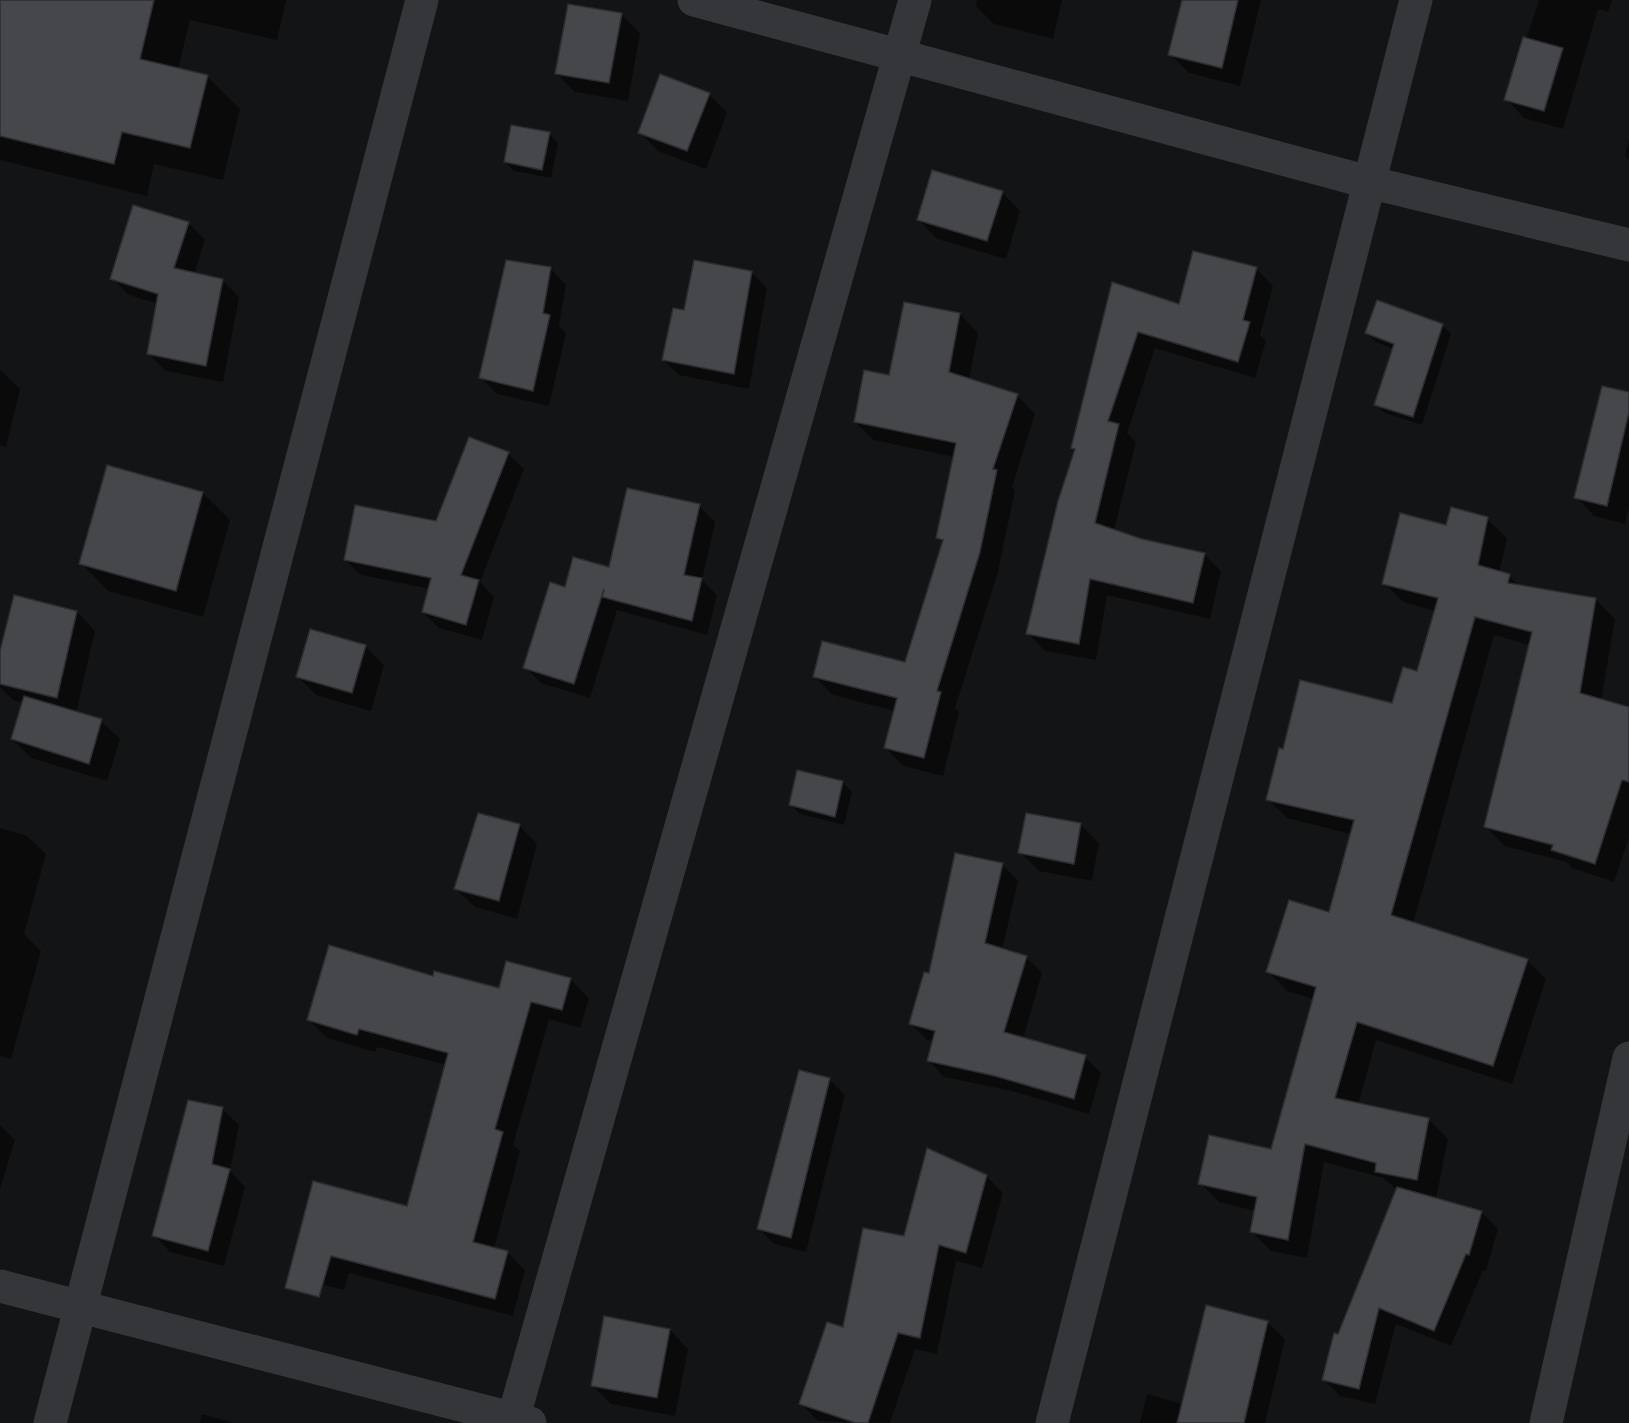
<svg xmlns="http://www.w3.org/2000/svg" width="1629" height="1423" font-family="'Archivo Narrow',sans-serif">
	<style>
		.shadow { fill: #0007 }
		.building { fill: #45474a; stroke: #2d2e31; stroke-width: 1.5 }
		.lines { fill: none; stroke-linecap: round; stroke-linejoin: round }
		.minor { stroke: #35363a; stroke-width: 33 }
	</style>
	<rect width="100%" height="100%" fill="#131415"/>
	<g class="shadow">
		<polygon points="0,0 286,0 277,40 190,20 178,69 207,76 240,109 223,180 154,164 147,196 0,160"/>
		<polygon points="977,0 1062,0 1053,39 994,24 976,6"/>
		<polygon points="1183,0 1261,0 1240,86 1189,73 1170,54"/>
		<polygon points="1539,0 1612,0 1608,12 1598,9 1563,129 1524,118 1506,99"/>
		<polygon points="622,15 640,33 628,101 575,92 556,73"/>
		<polygon points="709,94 727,113 706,169 658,151 640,132"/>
		<polygon points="549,134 558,143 551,178 514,171 505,162"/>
		<polygon points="1629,140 1629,160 1625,156"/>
		<polygon points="1002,192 1020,211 1006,259 937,239 919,220"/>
		<polygon points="188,223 205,240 194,274 222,280 239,297 223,382 166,371 149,354 158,304 129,295 112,278"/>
		<polygon points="695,262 752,273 767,288 749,389 679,375 663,360 685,312"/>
		<polygon points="550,268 566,285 559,326 566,333 549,406 497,394 481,378"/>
		<polygon points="1256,268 1273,286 1260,335 1266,341 1255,378 1155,348 1127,433 1136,442 1114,531 1142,541 1204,554 1221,571 1210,619 1107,595 1096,660 1045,651 1028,633 1076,451 1073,447 1113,284 1180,306"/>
		<polygon points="960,314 978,333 969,380 1017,395 1035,414 1012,487 1015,490 998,572 955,708 959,712 943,776 904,766 885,748 895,711 833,695 815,677 906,664 944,544 938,538 954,457 874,440 855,422 891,377"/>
		<polygon points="1442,325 1451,334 1422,425 1385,413 1376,404 1394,349 1376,342 1367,333"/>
		<polygon points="0,370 20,389 6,447 0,445"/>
		<polygon points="1629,394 1629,508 1625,524 1594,516 1576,497"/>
		<polygon points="508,454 524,469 480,582 494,597 482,640 439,628 423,612 430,589 361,575 345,560 437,523"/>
		<polygon points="203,493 230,520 203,617 108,591 81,563"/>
		<polygon points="699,506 715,522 702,580 717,595 707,635 617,610 590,698 541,683 525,667 566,589 610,569"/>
		<polygon points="1487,519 1507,538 1499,573 1509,576 1520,587 1596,600 1615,619 1601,701 1629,709 1629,837 1614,882 1572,868 1566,862 1505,846 1486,827 1530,645 1494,635 1413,924 1527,960 1546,979 1512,1084 1376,1040 1358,1105 1429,1120 1448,1139 1436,1199 1481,1212 1498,1229 1486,1271 1483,1270 1451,1346 1396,1324 1375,1404 1340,1396 1323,1379 1397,1190 1383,1178 1324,1162 1307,1258 1271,1251 1252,1232 1256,1211 1219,1202 1200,1183 1272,1151 1314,999 1287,991 1268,971 1330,914 1351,834 1287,818 1268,799 1284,750 1393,705 1418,673 1436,611 1403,602 1384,583 1447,526"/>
		<polygon points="77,612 95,631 76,713 101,721 120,739 107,781 31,758 12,739 24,703 13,700 0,687 0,658"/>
		<polygon points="365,646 384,665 371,711 316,695 297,676"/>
		<polygon points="843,782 852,792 844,825 800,814 791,805"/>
		<polygon points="519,825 537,844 517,919 475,907 456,889"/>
		<polygon points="1081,825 1099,843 1092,881 1039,871 1020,852"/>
		<polygon points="0,828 27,836 46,854 24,934 41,951 11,1059 0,1056"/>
		<polygon points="956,855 1003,865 1018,881 1002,950 1026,957 1042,973 1023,1039 1085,1057 1101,1073 1089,1114 1012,1091 944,1077 929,1061 934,1041 927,1040 911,1024 930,975"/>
		<polygon points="434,978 500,990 570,979 589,998 580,1028 549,1019 513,1145 520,1151 494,1249 507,1252 525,1270 513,1316 349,1273 344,1290 311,1282 293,1264 408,1207 447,1065 377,1047 375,1052 327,1038 309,1020"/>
		<polygon points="800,1072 830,1080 845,1095 806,1252 774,1244 759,1229"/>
		<polygon points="222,1109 239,1125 230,1171 245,1187 224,1266 170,1252 154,1235"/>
		<polygon points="0,1125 15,1140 0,1189"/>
		<polygon points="986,1176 1003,1193 982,1268 956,1261 937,1354 915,1349 890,1423 818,1421 801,1404 844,1329"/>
		<polygon points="1267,1322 1285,1339 1265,1423 1140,1423 1147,1394 1183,1404"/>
		<polygon points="670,1330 688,1349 675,1416 611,1404 592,1385"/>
		<polygon points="202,1414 234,1423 200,1423"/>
	</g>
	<g class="building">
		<polygon points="0,0 154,0 140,59 208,75 190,148 122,132 114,164 0,136"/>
		<polygon points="1182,0 1238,0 1222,68 1168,55"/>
		<polygon points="568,4 622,13 609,83 555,74"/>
		<polygon points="1523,37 1563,48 1544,111 1504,100"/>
		<polygon points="660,74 710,93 687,151 638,133"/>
		<polygon points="511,125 550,132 542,170 504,162"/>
		<polygon points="932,170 1003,191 987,241 917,220"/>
		<polygon points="133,205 189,222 174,268 223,279 206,366 147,354 158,294 110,279"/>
		<polygon points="1193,251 1257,267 1243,320 1250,322 1238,362 1138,332 1108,421 1119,424 1095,523 1142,539 1205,553 1193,603 1090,579 1079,644 1026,634 1058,501 1075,449 1071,448 1112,282 1179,304"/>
		<polygon points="506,260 551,267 543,313 550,315 533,391 479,378"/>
		<polygon points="694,260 752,271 734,374 662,360 673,308 684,310"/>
		<polygon points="1377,300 1443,324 1413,417 1374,405 1394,344 1365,333"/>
		<polygon points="904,302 960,313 949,372 1018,394 993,469 997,470 980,552 937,691 941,692 924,758 884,748 897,698 813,677 822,641 905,662 943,540 936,538 956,443 854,422 864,370 889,375"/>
		<polygon points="1602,386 1629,392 1629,412 1607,506 1574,498"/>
		<polygon points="469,437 509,452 461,575 479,580 466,625 422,612 431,578 344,560 355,505 436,521"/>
		<polygon points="107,465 203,492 176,591 79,564"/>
		<polygon points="627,488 700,504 684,575 702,578 692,621 602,597 604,589 574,684 523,668 550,582 565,587 573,557 609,567"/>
		<polygon points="1451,507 1488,517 1478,565 1510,574 1508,583 1596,598 1580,693 1629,707 1629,782 1622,780 1595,864 1551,850 1553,845 1484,827 1532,632 1475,617 1391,915 1528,959 1493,1066 1357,1022 1335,1098 1429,1118 1417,1180 1375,1172 1376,1163 1305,1144 1288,1240 1250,1232 1257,1197 1198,1184 1209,1135 1271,1149 1316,987 1266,972 1289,900 1329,912 1354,820 1266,800 1279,748 1283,749 1300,680 1392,703 1403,667 1417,671 1438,598 1382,584 1400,513 1446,525"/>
		<polygon points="14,595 77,611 57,698 0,684 0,651"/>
		<polygon points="310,629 366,645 352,693 296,677"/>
		<polygon points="24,696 102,719 89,764 11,739"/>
		<polygon points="797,770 843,781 835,817 789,805"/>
		<polygon points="478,813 520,824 499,901 454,889"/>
		<polygon points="1026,813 1081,823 1074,864 1018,853"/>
		<polygon points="955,853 1003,863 985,943 1027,956 1004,1032 1086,1055 1074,1099 995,1076 927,1061 935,1031 909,1024 924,972 929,973"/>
		<polygon points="329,945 433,976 434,971 499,988 506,961 571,978 562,1010 531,1002 495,1129 503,1132 473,1242 508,1251 495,1299 331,1256 319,1297 285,1288 313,1181 407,1206 448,1053 359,1029 357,1035 307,1020"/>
		<polygon points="799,1070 830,1078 791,1238 757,1229"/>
		<polygon points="188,1100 223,1107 212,1164 230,1169 208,1251 152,1236"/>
		<polygon points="927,1148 987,1175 966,1253 939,1245 920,1338 898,1333 868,1423 856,1423 799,1404 827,1322 843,1327 863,1228 904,1236"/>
		<polygon points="1397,1187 1482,1211 1469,1255 1466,1254 1434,1331 1379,1308 1359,1389 1322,1380 1334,1333 1338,1334"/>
		<polygon points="1206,1305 1268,1321 1244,1423 1177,1423"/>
		<polygon points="604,1316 670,1329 657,1398 591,1386"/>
	</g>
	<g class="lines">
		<g class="minor">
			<polyline points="694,0 1368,182 1629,245"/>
			<polyline points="0,1286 530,1423"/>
			<polyline points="50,1423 422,0"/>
			<polyline points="512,1423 915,0"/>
			<polyline points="1052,1423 1416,0"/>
			<polyline points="1546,1423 1629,1058"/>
		</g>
	</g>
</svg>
